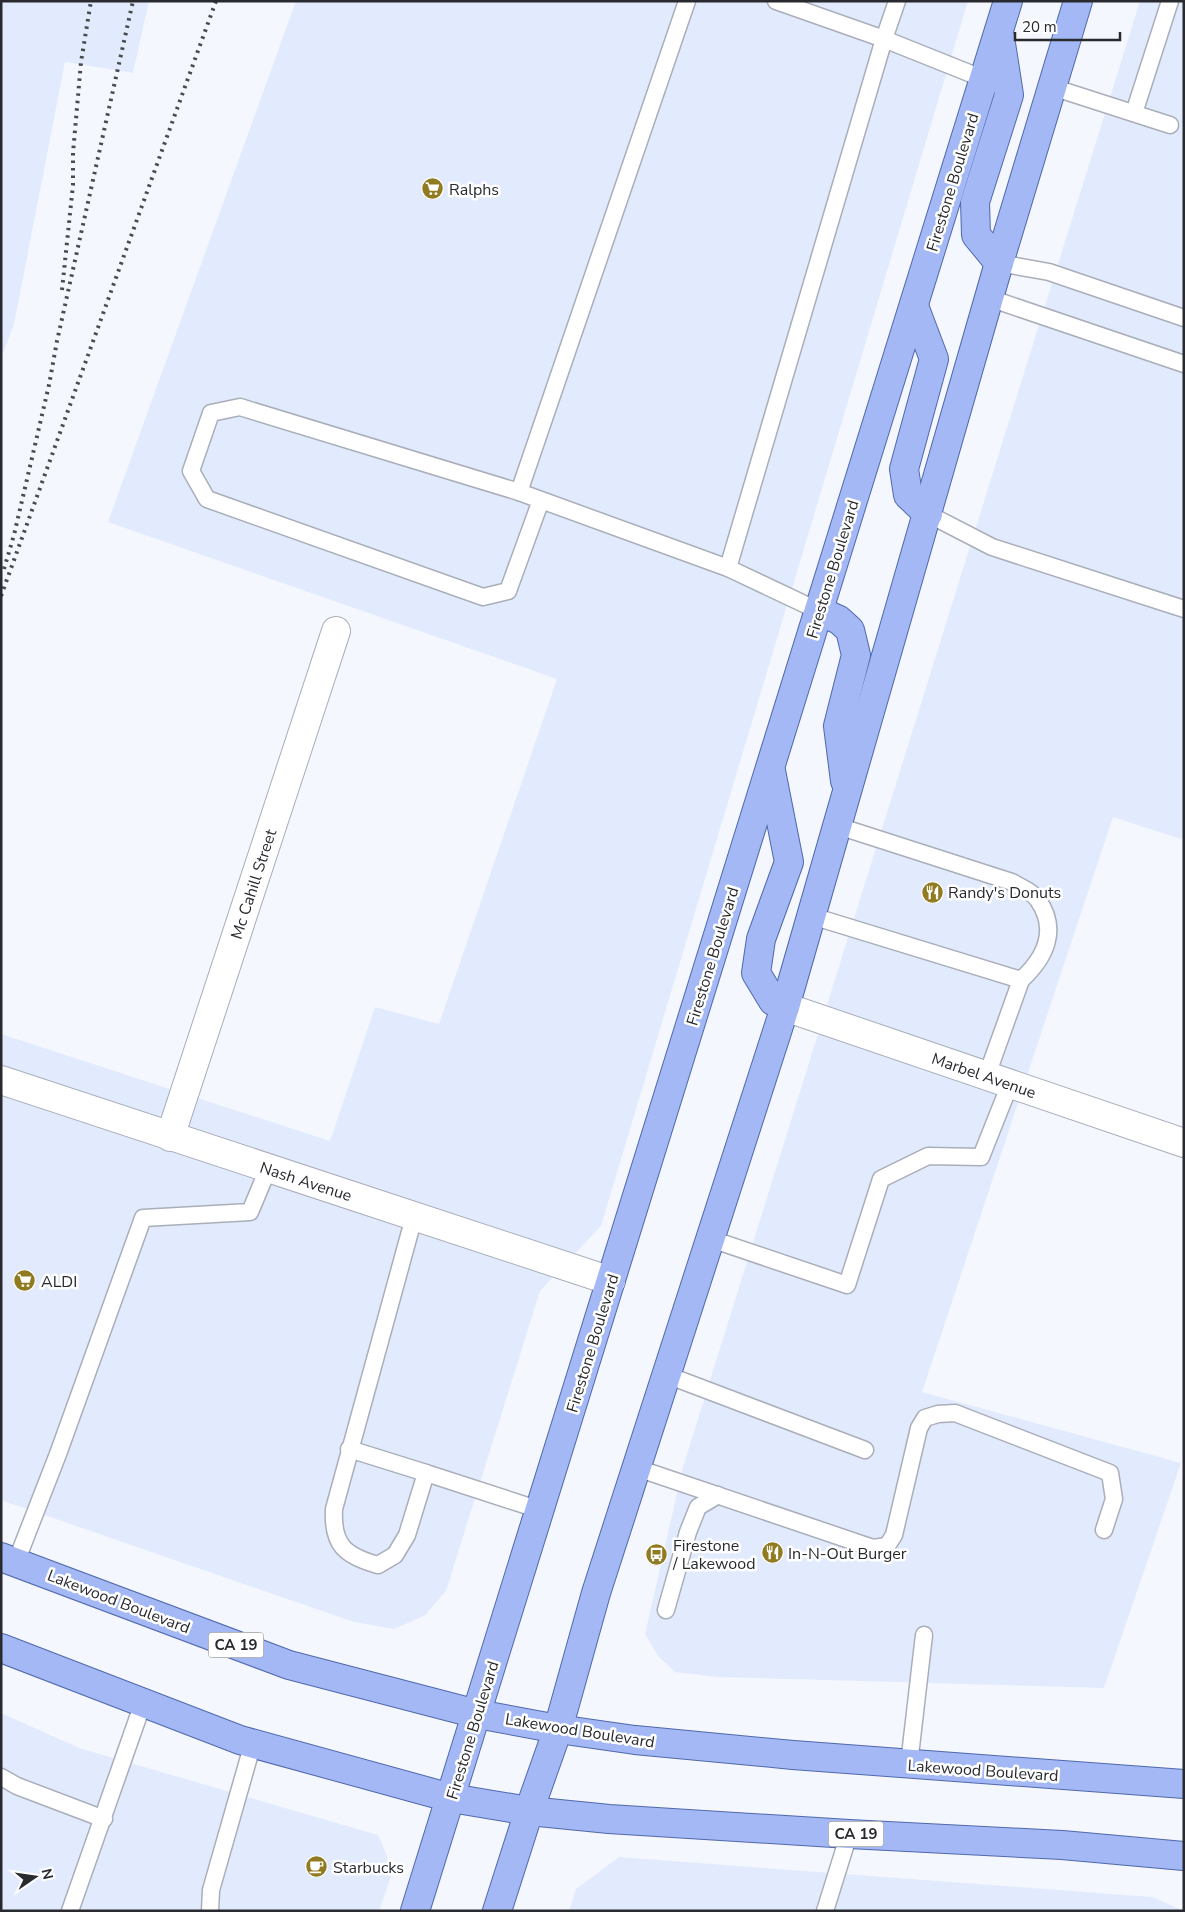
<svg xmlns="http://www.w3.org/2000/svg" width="1185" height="1912" font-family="'Nunito Sans',sans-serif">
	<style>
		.built { fill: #e2ebfe }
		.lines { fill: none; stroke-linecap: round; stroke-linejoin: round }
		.lane-casing { stroke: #a9aeb9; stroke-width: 19 }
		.street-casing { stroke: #a9aeb9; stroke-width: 30 }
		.primary-casing { stroke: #5068ac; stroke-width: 30 }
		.lane { stroke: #fff; stroke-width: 16 }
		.street { stroke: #fff; stroke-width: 28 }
		.primary { stroke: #a3b8f5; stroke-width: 28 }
		.rail { stroke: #494b50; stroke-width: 4; stroke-dasharray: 2.5 5; stroke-linecap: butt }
		.labels { text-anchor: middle; stroke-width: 5; stroke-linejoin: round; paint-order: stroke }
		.shield { fill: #fff; stroke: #686a6d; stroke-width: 1 }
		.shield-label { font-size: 15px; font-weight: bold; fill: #282a2f }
		.street-label { font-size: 16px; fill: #282a2f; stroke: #fff }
		.poi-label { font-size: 16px; fill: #282a2f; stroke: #fff; text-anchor: start }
	</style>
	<rect width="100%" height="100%" fill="#f4f7fe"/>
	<g class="built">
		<polygon points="1,1 149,1 133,73 65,62 14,324 1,358"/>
		<polygon points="296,1 968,1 601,1226 540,1291 446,1591 424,1616 394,1629 354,1622 1,1500 1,1034 330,1141 375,1007 439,1024 557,679 108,522"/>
		<polygon points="1140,1 1184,1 1184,840 1113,817 922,1392 1181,1463 1104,1688 717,1677 675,1672 658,1656 645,1634 683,1467"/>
		<polygon points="1,1713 79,1748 378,1835 387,1856 391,1876 379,1911 1,1911"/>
		<polygon points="619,1857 1152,1897 1184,1911 569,1911 576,1889"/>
	</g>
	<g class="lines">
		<defs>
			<g id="lane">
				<polyline points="776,1 884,39 984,79"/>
				<polyline points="1052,87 1170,125"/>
				<polyline points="1134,113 1170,1"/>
				<polyline points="999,263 1049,272 1184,318"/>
				<polyline points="989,298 1184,364"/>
				<polyline points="519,492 687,1"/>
				<polyline points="541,500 508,591 483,597 207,499 191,471 211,413 240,407 519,492 728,568 819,611"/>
				<polyline points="928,514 992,547 1184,609"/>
				<polyline points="728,568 884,39 897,1"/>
				<path d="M838,826l174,56c8,5 21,10 26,18 21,30 7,58 -17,80l-34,95"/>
				<polyline points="812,916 1021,980"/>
				<path d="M414,1217l-80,292c-2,36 11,47 44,56l17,-10 12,-20 19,-62 114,37"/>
				<polyline points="711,1239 847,1285 881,1179 928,1156 981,1157 1010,1084"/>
				<polyline points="667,1375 865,1450"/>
				<polyline points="349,1449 426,1473"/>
				<polyline points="637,1468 873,1548 887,1546 894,1535 919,1428 925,1418 938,1414 955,1413 1110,1473 1114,1499 1104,1530"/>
				<polyline points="16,1562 58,1454 143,1218 250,1212 268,1169"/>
				<polyline points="666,1610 688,1532 698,1507 718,1495"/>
				<polyline points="909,1764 924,1635"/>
				<polyline points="1,1777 17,1786 104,1819"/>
				<polyline points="70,1911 143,1703"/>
				<polyline points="210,1911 211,1890 253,1743"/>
				<polyline points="825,1911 849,1834"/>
			</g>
			<g id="street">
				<polyline points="785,1007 1184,1143"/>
				<polyline points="1,1080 611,1281"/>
				<polyline points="170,1137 336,631"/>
			</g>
			<g id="primary">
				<polyline points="999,263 976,235 975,202 1009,95 1000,37"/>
				<polyline points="914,306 934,359 904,469 908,495 928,514"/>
				<polyline points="819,611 839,620 850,630 856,655 838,726 845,781"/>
				<polyline points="771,771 789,862 761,939 756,973 773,1001 785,1007"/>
				<polyline points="1,1557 289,1665 477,1714 558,1729 635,1740 793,1755 1184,1784"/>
				<polyline points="1,1648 240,1740 451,1798 529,1811 609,1819 849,1834 1062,1845 1184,1856"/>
				<polyline points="415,1911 1008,1"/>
				<polyline points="497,1911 529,1811 558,1729 596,1593 785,1007 999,263 1078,1"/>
			</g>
		</defs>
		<use href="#lane" class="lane-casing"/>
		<use href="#street" class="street-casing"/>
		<use href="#primary" class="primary-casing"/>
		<use href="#lane" class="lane"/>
		<use href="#street" class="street"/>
		<use href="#primary" class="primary"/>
		<g class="rail">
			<polyline points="62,290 73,185 73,153 81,62 91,1"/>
			<polyline points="4,569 14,535 49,385 57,341 133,1"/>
			<polyline points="1,596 216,1"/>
		</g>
	</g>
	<defs>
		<symbol id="supermarket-disc" viewBox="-11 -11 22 22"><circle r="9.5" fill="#907b21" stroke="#fff"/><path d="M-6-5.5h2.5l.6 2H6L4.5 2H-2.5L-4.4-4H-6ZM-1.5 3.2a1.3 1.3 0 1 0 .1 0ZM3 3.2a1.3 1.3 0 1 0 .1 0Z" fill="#fff"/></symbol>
		<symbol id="restaurant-disc" viewBox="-11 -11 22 22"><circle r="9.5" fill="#907b21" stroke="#fff"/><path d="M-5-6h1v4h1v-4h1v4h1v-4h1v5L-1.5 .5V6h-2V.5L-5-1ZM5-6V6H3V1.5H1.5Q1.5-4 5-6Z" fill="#fff"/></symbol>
		<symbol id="bus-disc" viewBox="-11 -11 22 22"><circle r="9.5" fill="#907b21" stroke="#fff"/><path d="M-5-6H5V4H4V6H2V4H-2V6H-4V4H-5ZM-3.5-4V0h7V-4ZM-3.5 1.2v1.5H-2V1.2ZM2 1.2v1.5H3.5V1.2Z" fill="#fff"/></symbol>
		<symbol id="cafe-disc" viewBox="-11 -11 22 22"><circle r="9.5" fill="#907b21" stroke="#fff"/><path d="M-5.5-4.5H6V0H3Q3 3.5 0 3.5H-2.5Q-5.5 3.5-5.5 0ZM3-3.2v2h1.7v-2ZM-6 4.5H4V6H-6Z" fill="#fff"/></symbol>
	</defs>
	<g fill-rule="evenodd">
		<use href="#supermarket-disc" x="420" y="176" width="25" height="25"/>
		<use href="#restaurant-disc" x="920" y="880" width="25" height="25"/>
		<use href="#supermarket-disc" x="12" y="1268" width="25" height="25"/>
		<use href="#restaurant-disc" x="760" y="1540" width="25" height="25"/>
		<use href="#bus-disc" x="644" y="1542" width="25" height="25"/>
		<use href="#cafe-disc" x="304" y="1854" width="25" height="25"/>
	</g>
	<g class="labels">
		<g class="shield">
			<rect x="208.5" y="1632.5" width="55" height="25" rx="4"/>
			<rect x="828.5" y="1821.5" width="55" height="25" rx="4"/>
		</g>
		<g class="shield-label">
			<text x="236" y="1650">CA 19</text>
			<text x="856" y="1839">CA 19</text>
		</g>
		<g class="street-label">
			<text transform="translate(952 182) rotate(-73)" y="6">Firestone Boulevard</text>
			<text transform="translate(832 569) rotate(-73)" y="6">Firestone Boulevard</text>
			<text transform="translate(253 884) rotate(-72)" y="6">Mc Cahill Street</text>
			<text transform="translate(712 956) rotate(-73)" y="6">Firestone Boulevard</text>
			<text transform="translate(984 1075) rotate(19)" y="6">Marbel Avenue</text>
			<text transform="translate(306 1181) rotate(18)" y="6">Nash Avenue</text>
			<text transform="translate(592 1343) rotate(-73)" y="6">Firestone Boulevard</text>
			<text transform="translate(119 1601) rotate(21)" y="6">Lakewood Boulevard</text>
			<text transform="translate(472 1730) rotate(-73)" y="6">Firestone Boulevard</text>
			<text transform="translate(580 1730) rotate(9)" y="6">Lakewood Boulevard</text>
			<text transform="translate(983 1770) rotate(4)" y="6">Lakewood Boulevard</text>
		</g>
		<g class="poi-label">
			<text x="449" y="195">Ralphs</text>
			<text x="948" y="898">Randy's Donuts</text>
			<text x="41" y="1287">ALDI</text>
			<text x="673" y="1551">Firestone<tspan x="673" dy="18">/ Lakewood</tspan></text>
			<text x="788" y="1559">In-N-Out Burger</text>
			<text x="333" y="1873">Starbucks</text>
		</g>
	</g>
	<rect width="1185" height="1912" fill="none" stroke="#282a2f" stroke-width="5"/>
	<g transform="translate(35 1877) rotate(77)" stroke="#ffffff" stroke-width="4" paint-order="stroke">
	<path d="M0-4L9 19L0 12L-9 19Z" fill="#282a2f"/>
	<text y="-8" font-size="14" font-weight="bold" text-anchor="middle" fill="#282a2f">N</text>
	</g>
	<path d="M1015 32v8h105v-8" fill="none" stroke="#282a2f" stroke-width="2.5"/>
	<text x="1022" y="32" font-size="15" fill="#282a2f" stroke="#ffffff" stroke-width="4" paint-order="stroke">20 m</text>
</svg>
